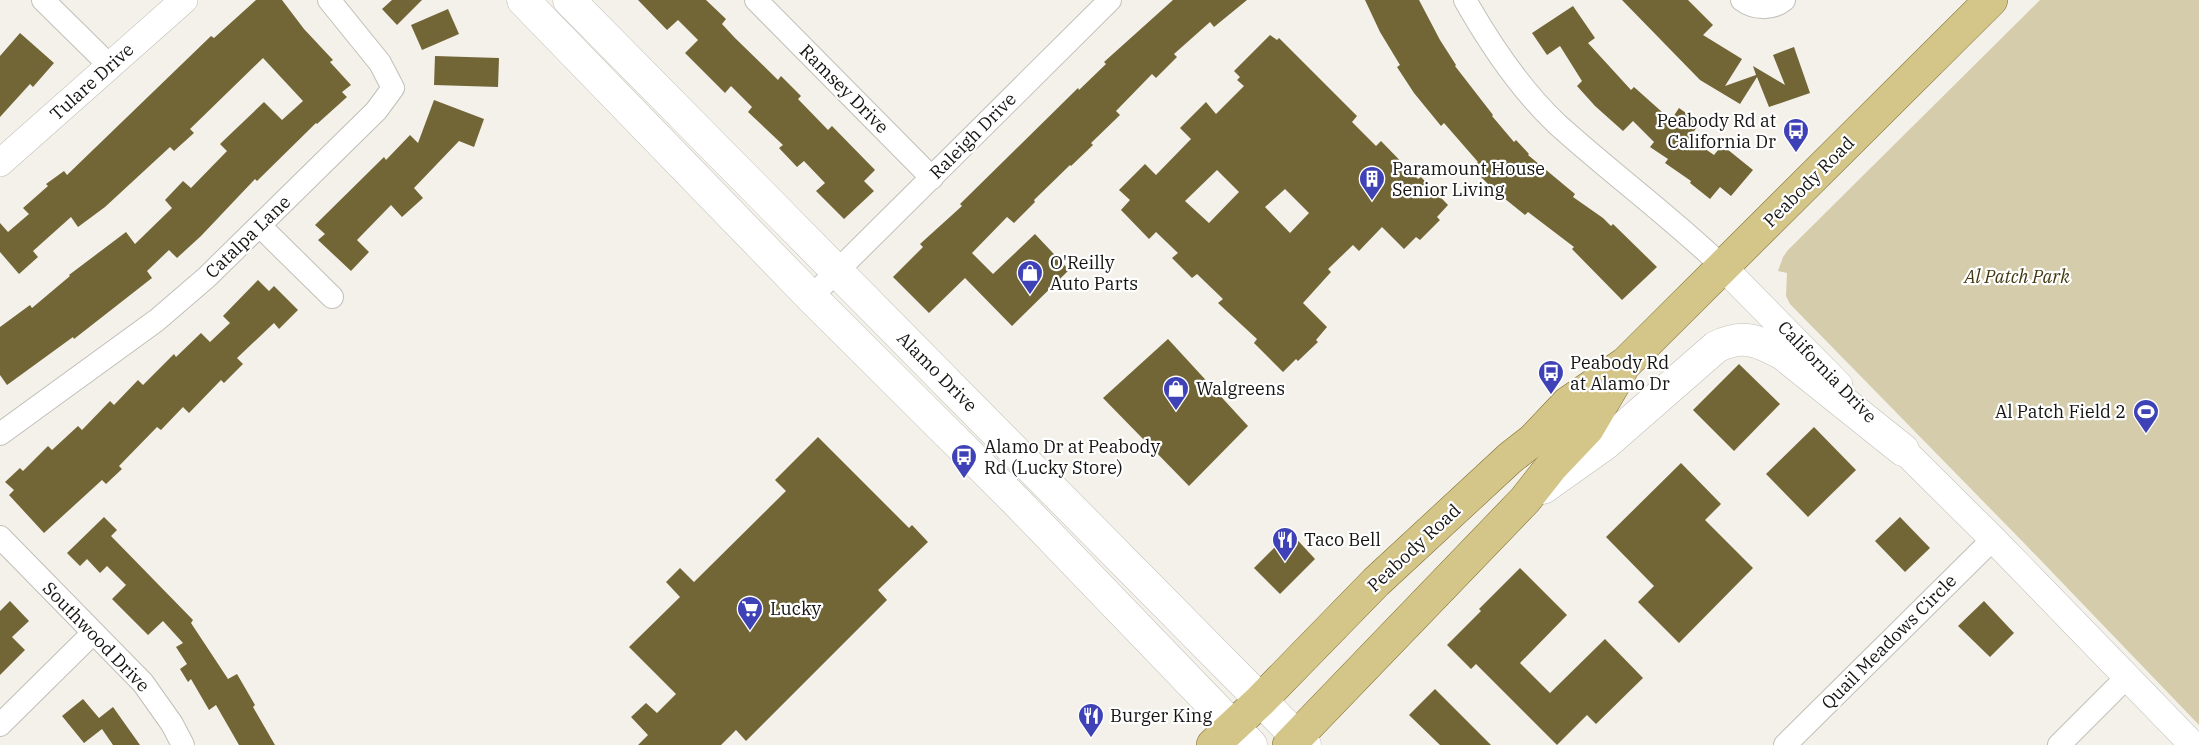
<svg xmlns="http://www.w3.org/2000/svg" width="2199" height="745" font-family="'IBM Plex Serif',serif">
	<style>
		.green { fill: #d5ccac }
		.building { fill: #726637; fill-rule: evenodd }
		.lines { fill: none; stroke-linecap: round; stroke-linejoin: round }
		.minor-casing { stroke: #c1bfb8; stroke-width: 24 }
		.tertiary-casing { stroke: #c1bfb8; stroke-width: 28 }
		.secondary-casing { stroke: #c1bfb8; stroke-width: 33 }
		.primary-casing { stroke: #7e6e2b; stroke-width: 34 }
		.minor { stroke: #fff; stroke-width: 22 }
		.tertiary { stroke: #fff; stroke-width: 27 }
		.secondary { stroke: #fff; stroke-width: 32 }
		.primary { stroke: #d4c588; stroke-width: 33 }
		.labels { text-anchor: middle; stroke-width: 4.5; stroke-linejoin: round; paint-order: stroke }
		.street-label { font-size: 18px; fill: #151412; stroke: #fff }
		.poi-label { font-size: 18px; fill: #151412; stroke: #fff; text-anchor: start }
		.park-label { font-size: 18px; font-style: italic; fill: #42380f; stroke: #fff }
	</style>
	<rect width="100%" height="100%" fill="#f3f1e9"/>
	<polygon class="green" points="2040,0 2199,0 2199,725 2024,543 1790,304 1786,296 1787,273 1778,271 1783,257 1788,250"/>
	<g class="building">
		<polygon points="256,0 282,0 304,29 333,60 330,62 351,85 342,92 347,97 317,124 316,123 257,181 255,179 201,236 177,258 169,250 147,271 152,278 74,339 73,337 7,385 0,375 0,327 30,305 32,308 70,276 69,275 126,232 135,244 172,208 165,200 183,181 191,188 227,151 220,144 264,102 282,120 303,101 263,58 190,129 194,133 174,151 170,147 105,207 78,227 71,217 33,251 38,257 19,274 0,252 0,223 8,232 29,214 23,208 48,186 46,184 64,171 67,175 211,36 214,38"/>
		<polygon points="392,0 422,0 397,25 382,9"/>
		<polygon points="638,0 706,0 726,19 722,24 735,38 778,80 781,76 801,96 798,99 828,130 832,126 875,170 864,181 874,191 844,219 816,191 825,183 804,161 797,167 779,148 783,145 748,112 752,107 731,86 725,93 685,53 698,40 678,20 667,30"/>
		<polygon points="1173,0 1247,0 1214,27 1210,22 1174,54 1177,57 1156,78 1152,74 1116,111 1120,115 1091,143 1093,145 1071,166 1070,165 1034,200 1035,202 1014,223 1007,217 972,253 993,274 1035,234 1069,270 1012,326 965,278 929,313 893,277 923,247 920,244 962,206 960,204 1078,88 1079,90 1106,64 1104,62"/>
		<polygon points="1365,0 1419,0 1440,40 1456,65 1455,66 1493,115 1492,116 1514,142 1516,140 1529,154 1528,155 1575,194 1573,197 1603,218 1611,226 1613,224 1657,267 1622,300 1572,249 1574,247 1528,212 1525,215 1494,190 1472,168 1478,162 1444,123 1441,126 1414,93 1397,67 1400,65 1380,32"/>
		<polygon points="1622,0 1688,0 1713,25 1703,35 1742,59 1725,86 1756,75 1753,66 1785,85 1773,55 1794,47 1810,93 1769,107 1757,77 1740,104 1700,80"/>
		<polygon points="1573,6 1595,38 1588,43 1631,90 1634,87 1671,120 1679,108 1700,123 1689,138 1714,155 1722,145 1753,170 1731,196 1720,187 1710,199 1690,183 1691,181 1665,163 1668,159 1650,147 1654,142 1633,121 1623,131 1595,106 1577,86 1582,81 1560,46 1547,55 1532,33"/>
		<polygon points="448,9 459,34 422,50 411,25"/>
		<polygon points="20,33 54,63 33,87 30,84 0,117 0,56"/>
		<path d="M1270,35l7,5 2,-2 78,78 -5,6 24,24 5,-5 37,38 3,-2 27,28 -11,12 3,3 -20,20 -4,-3 -12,12 -22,-22 -23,24 -6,-6 -25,24 3,3 -28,31 24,24 -11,13 2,2 -20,19 -2,-2 -13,13 -29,-29 3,-4 -39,-36 5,-4 -26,-25 -5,4 -20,-20 6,-5 -22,-21 -7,7 -28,-29 9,-10 -11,-10 26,-26 11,11 35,-36 -11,-11 26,-26 10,12 28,-28 -7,-6 3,-3 -6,-6zM1217,170l22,22 -30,31 -24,-22zM1285,189l24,24 -19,20 -25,-26z"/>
		<polygon points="435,56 499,58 498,87 434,85"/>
		<polygon points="434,100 484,119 474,147 459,141 414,188 423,198 402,217 391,205 357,240 369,252 351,271 318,240 325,234 315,225 384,157 386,160 410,135 418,143"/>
		<polygon points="258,280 269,291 274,286 298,310 279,329 274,323 237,358 243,364 224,383 221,380 189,413 183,407 161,430 157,427 119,466 122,469 106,484 102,480 44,533 9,495 14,490 5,482 20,468 23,471 48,446 52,450 78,426 82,430 110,401 114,405 138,380 143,385 174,354 176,357 201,333 210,342 230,323 223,316"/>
		<polygon points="1168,339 1248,426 1189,486 1103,398"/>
		<polygon points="1739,364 1780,404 1734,451 1693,410"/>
		<polygon points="1814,427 1856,470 1808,517 1766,474"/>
		<polygon points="818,437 909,528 912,525 928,542 878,590 887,600 746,741 736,730 721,745 638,745 648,735 631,717 646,703 657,713 676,694 629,647 680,597 666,582 680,568 694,582 786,491 775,480"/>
		<polygon points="1681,463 1721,504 1705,520 1753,568 1679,643 1638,602 1654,586 1606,537"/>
		<polygon points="104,517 117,530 111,536 193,620 191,623 228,679 237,674 255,705 253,707 275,745 239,745 216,705 209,710 191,679 188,682 180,669 187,664 176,647 183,643 163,621 148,635 112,599 126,585 107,566 100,573 87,559 80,566 67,553"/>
		<polygon points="1900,517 1930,548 1905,572 1875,541"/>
		<polygon points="1290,532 1315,559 1280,594 1254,568"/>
		<polygon points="1520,568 1567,615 1520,663 1550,693 1605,639 1643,678 1596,724 1587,715 1557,745 1476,664 1471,669 1447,645 1481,611 1479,609"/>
		<polygon points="10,601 29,621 12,637 25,650 0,675 0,611"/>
		<polygon points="1984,601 2014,633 1990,657 1958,626"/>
		<polygon points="1435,689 1491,745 1440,745 1409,715"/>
		<polygon points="83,699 99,718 113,707 140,745 113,745 102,729 84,743 62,716"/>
	</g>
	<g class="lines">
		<defs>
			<g id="minor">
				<polyline points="43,0 110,66"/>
				<polyline points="756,0 932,178"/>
				<path d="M1465,0c25,44 55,89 92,124 54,49 113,92 166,143"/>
				<path d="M1742,0c12,9 30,10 42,0"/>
				<polyline points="260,226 332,297"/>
				<polyline points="811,297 1110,0"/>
				<polyline points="0,434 157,320 207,277 376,111 393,88 380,63 329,0"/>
				<polyline points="0,537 143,683 172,724 183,745"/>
				<polyline points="0,725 93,633"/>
				<polyline points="1785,745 1993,539"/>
				<polyline points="2059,745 2127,677"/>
			</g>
			<g id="tertiary">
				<polyline points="0,163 184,0"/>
				<polyline points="1723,267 1839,385"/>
				<polyline points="1889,436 1993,539 2193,745"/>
			</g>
			<g id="secondary">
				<polyline points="523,0 811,297 1015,500 1251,745"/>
				<polyline points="569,0 1305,745"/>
				<path d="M1543,488l62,-44 111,-97c27,-13 41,-7 67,7l120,96"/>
			</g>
			<g id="primary">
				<polyline points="1213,745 1260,701 1376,582 1510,458 1533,440 1568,403 1626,363 1991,0"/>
				<polyline points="1289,745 1525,500 1551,467 1587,429 1620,373"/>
			</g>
		</defs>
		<use href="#minor" class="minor-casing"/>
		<use href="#tertiary" class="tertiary-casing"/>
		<use href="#secondary" class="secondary-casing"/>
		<use href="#primary" class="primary-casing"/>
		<use href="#minor" class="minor"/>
		<use href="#tertiary" class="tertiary"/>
		<use href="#secondary" class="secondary"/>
		<use href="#primary" class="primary"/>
	</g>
	<defs>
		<symbol id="bus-pin" viewBox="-11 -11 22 30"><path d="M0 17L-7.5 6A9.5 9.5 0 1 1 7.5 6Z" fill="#3f42b6" stroke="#fff"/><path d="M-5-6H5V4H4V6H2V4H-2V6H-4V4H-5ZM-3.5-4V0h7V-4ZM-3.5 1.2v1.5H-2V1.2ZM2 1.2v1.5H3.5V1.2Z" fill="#fff"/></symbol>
		<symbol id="building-pin" viewBox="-11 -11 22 30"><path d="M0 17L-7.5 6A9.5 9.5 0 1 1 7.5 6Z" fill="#3f42b6" stroke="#fff"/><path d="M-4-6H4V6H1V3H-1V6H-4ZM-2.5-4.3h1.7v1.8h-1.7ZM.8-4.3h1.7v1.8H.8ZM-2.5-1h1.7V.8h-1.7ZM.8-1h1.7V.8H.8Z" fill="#fff"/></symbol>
		<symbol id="shop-pin" viewBox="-11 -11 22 30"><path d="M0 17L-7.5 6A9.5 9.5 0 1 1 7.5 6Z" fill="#3f42b6" stroke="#fff"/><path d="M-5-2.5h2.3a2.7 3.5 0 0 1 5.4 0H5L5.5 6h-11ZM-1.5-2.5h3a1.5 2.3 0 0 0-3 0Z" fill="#fff"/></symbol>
		<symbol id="stadium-pin" viewBox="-11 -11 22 30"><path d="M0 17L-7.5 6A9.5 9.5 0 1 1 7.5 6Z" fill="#3f42b6" stroke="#fff"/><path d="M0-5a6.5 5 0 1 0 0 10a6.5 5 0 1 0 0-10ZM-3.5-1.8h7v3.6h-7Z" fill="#fff"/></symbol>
		<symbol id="restaurant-pin" viewBox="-11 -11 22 30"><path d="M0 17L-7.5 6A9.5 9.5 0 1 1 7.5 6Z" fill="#3f42b6" stroke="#fff"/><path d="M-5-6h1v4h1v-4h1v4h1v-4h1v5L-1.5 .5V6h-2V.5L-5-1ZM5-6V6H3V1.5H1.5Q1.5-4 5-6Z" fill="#fff"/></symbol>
		<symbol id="supermarket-pin" viewBox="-11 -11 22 30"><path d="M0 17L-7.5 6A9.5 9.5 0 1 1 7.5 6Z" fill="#3f42b6" stroke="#fff"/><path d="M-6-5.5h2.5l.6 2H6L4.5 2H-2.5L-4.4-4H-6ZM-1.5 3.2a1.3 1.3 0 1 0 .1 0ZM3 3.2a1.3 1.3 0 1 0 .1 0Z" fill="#fff"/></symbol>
	</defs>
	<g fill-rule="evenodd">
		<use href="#bus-pin" x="1781" y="116" width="30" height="40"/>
		<use href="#building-pin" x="1357" y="164" width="30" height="40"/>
		<use href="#shop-pin" x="1015" y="258" width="30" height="40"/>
		<use href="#bus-pin" x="1536" y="358" width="30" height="40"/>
		<use href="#shop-pin" x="1161" y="374" width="30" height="40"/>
		<use href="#stadium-pin" x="2131" y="397" width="30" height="40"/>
		<use href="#bus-pin" x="949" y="442" width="30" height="40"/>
		<use href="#restaurant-pin" x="1270" y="525" width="30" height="40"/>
		<use href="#supermarket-pin" x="735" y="594" width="30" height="40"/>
		<use href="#restaurant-pin" x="1076" y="701" width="30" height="40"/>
	</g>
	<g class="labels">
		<g class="street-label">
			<text transform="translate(92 82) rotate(-42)" y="6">Tulare Drive</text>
			<text transform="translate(844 89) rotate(45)" y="6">Ramsey Drive</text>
			<text transform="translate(973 136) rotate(-45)" y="6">Raleigh Drive</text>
			<text transform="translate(1809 182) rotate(-45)" y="6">Peabody Road</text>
			<text transform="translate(248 237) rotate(-44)" y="6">Catalpa Lane</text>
			<text transform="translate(937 372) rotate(45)" y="6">Alamo Drive</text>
			<text transform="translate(1827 372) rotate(46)" y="6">California Drive</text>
			<text transform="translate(1414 548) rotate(-43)" y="6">Peabody Road</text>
			<text transform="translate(96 637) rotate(46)" y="6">Southwood Drive</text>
			<text transform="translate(1889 642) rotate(-45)" y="6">Quail Meadows Circle</text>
		</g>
		<g class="poi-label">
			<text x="1776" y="127" text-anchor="end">Peabody Rd at<tspan x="1776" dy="21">California Dr</tspan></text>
			<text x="1392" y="175">Paramount House<tspan x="1392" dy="21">Senior Living</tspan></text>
			<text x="1050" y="269">O'Reilly<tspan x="1050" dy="21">Auto Parts</tspan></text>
			<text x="1570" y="369">Peabody Rd<tspan x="1570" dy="21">at Alamo Dr</tspan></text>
			<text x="1196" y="395">Walgreens</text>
			<text x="2126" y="418" text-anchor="end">Al Patch Field 2</text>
			<text x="984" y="453">Alamo Dr at Peabody<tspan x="984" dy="21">Rd (Lucky Store)</tspan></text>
			<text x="1304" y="546">Taco Bell</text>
			<text x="770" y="615">Lucky</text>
			<text x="1110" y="722">Burger King</text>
		</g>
		<g class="park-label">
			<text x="2017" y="283">Al Patch Park</text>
		</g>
	</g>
</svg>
